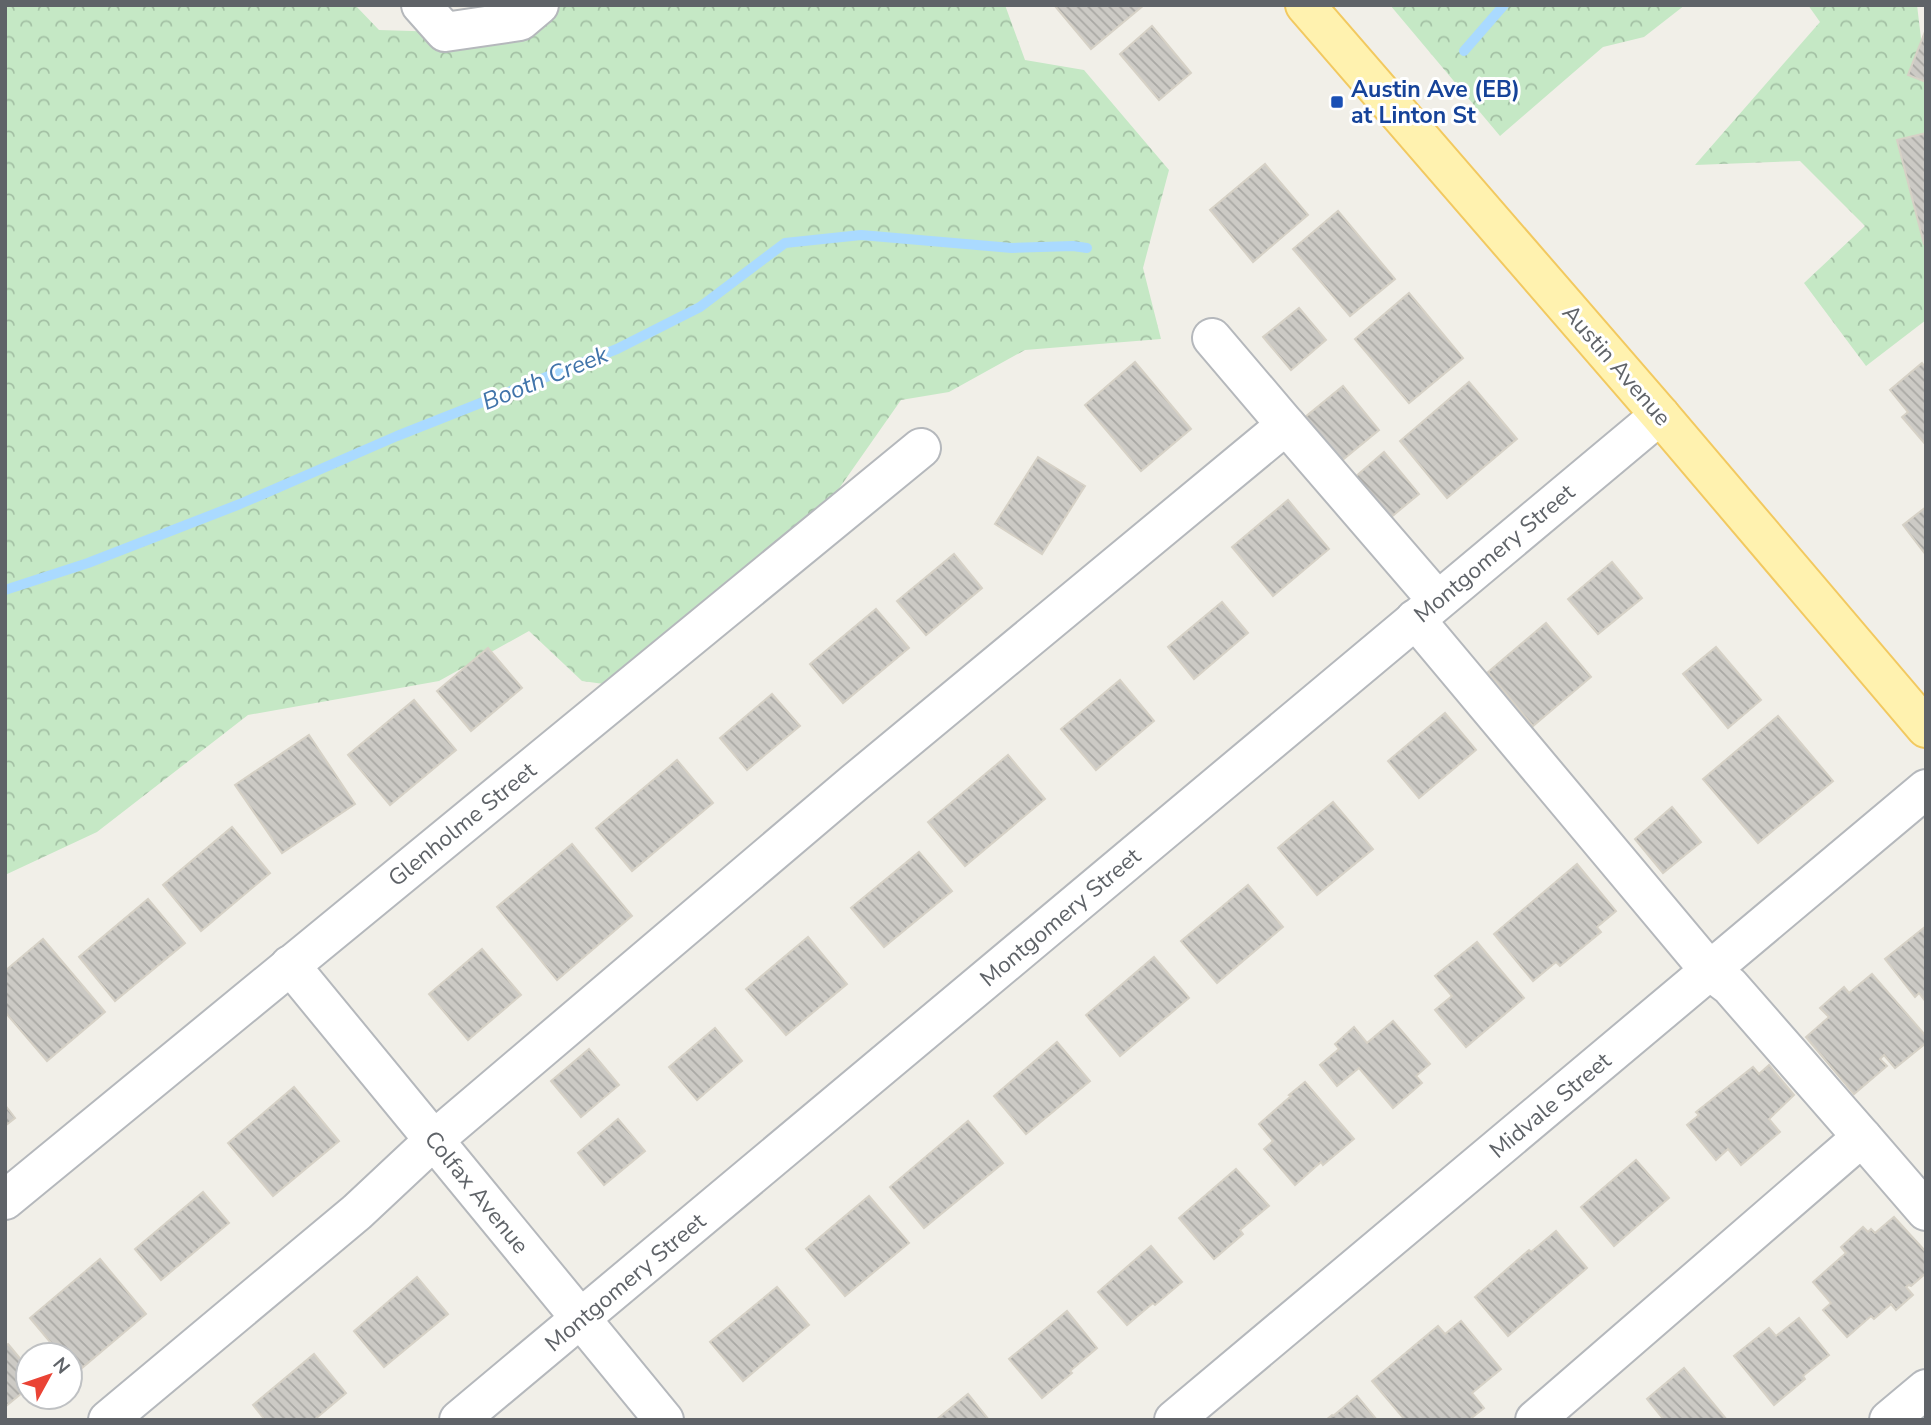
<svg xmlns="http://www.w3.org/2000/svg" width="1931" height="1425" font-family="'Nunito Sans',sans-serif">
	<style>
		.forest { fill: url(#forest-crowns) }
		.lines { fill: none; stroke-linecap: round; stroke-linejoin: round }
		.stream { stroke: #aadaff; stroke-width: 10 }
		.building { fill: url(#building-back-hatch); stroke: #d6d1c6; stroke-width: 2 }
		.minor-casing { stroke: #b5b8bc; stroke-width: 42 }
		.major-casing { stroke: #f2c960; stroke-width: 42 }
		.minor { stroke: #fff; stroke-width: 38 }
		.major { stroke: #fff2af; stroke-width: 38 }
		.transit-dot { fill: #1a4fb4; stroke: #fff; stroke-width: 2.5 }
		.labels { text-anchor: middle; stroke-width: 6; stroke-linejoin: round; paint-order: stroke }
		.transit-label { font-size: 23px; font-weight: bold; fill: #164399; stroke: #fff; text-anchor: start }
		.street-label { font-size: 23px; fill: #5f6368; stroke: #fff }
		.water-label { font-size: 24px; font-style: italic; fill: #4174aa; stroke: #fff }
	</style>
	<defs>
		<pattern id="forest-crowns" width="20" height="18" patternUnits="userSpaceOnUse" patternTransform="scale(1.75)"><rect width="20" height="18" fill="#c5e8c5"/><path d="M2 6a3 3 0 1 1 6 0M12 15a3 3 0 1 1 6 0" fill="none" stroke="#a3c0a4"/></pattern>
		<pattern id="building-back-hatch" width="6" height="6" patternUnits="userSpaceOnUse" patternTransform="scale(1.75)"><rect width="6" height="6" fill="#cccac5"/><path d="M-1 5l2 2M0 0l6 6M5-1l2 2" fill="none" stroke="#a9a8a4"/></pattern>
	</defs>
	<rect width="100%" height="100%" fill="#f1efe8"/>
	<g class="forest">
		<polygon points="5,5 355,5 379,30 445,32 548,5 1005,5 1025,60 1084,70 1169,170 1143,268 1161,339 1025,350 949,392 901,400 831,500 604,684 582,681 529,631 439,681 248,715 97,832 5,875"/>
		<polygon points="1390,5 1685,5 1644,37 1603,47 1500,136"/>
		<polygon points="1808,5 1917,5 1926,80 1926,320 1866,366 1804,283 1865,226 1800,161 1695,165 1820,22"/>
	</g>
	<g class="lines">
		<g class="stream">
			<polyline points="1464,51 1504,5"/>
			<polyline points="5,590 88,563 240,504 397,436 617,349 700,307 785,243 861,235 1012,248 1073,246 1087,248"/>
		</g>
	</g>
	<g class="building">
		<polygon points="1057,5 1144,5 1091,49 1055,6"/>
		<polygon points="1152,26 1191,73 1159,100 1120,54"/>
		<polygon points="1926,29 1926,82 1908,75"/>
		<polygon points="1926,133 1926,244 1924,244 1897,140"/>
		<polygon points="1265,164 1308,215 1253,262 1210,210"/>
		<polygon points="1338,211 1395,279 1350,316 1293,249"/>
		<polygon points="1409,293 1463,358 1409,403 1355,339"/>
		<polygon points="1299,308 1326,340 1291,370 1263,337"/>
		<polygon points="1135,362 1191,429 1141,471 1085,405"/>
		<polygon points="1922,363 1926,368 1926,445 1902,417 1908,412 1890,390"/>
		<polygon points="1469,382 1517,439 1447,498 1400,441"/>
		<polygon points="1343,386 1379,430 1340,462 1304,418"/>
		<polygon points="1384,452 1419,494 1390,518 1355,477"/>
		<polygon points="1038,457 1085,486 1042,554 995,524"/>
		<polygon points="1288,500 1329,549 1273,596 1232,547"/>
		<polygon points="1926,507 1926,555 1903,525"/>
		<polygon points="954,554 982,588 926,635 897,601"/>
		<polygon points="1612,562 1642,598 1598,634 1568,599"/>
		<polygon points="1222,602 1248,633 1194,679 1168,647"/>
		<polygon points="876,609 909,648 843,703 810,664"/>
		<polygon points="1546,623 1591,677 1533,726 1488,672"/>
		<polygon points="1716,647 1761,700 1728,728 1683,674"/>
		<polygon points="488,648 522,688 471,731 437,691"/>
		<polygon points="1120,680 1154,721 1096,770 1061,729"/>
		<polygon points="772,694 800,726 747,770 720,738"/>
		<polygon points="414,700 456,750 390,805 348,755"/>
		<polygon points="1445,713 1476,750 1419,798 1388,761"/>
		<polygon points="1778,716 1833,781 1758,843 1703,779"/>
		<polygon points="309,735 355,804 282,853 235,785"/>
		<polygon points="1008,755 1045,799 965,866 928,822"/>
		<polygon points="677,760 713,803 632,871 596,828"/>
		<polygon points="1333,802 1373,849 1317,895 1278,848"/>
		<polygon points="1672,807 1701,842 1663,873 1635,839"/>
		<polygon points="232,827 270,873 201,931 163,885"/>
		<polygon points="572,844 632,916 557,980 497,907"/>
		<polygon points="919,852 952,891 884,947 851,908"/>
		<polygon points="1577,864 1616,911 1597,927 1601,932 1560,966 1556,962 1533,981 1494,934"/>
		<polygon points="1248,885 1283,927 1217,983 1181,941"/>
		<polygon points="148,899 185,943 115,1001 79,957"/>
		<polygon points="1926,926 1926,1002 1919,993 1915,997 1885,959"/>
		<polygon points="808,937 847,984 786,1035 746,989"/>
		<polygon points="43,939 105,1012 47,1061 5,1012 5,971"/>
		<polygon points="1477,942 1524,998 1466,1047 1435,1010 1452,996 1435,976"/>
		<polygon points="482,949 521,995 468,1040 429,994"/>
		<polygon points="1154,957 1189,998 1120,1056 1086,1015"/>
		<polygon points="1872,974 1926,1036 1926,1043 1895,1068 1884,1055 1880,1059 1887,1066 1854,1094 1806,1037 1829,1017 1820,1008 1844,987 1849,993"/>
		<polygon points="1393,1021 1430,1064 1416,1076 1422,1083 1393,1108 1359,1068 1337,1086 1320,1065 1339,1049 1335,1044 1354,1027 1367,1043"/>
		<polygon points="715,1028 742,1061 697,1100 669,1067"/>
		<polygon points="1057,1042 1090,1081 1026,1134 994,1096"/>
		<polygon points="589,1049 619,1085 581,1117 551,1081"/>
		<polygon points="1769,1065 1794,1095 1769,1119 1780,1132 1741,1165 1728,1149 1716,1160 1687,1125 1699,1115 1696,1112 1753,1067 1759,1074"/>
		<polygon points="1305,1082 1354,1139 1323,1165 1321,1162 1295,1185 1264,1149 1273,1141 1259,1124 1291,1096 1289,1095"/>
		<polygon points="294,1087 339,1141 273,1196 228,1143"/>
		<polygon points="5,1105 15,1118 5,1126"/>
		<polygon points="618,1119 645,1151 604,1185 578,1153"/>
		<polygon points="968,1121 1003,1163 924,1228 890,1187"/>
		<polygon points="1636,1160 1669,1198 1614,1246 1581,1207"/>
		<polygon points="1236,1169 1269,1206 1240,1230 1243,1234 1214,1259 1179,1218"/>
		<polygon points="203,1192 229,1223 161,1280 135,1249"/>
		<polygon points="869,1196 909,1243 845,1296 806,1249"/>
		<polygon points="1894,1217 1926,1252 1926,1273 1911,1286 1909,1285 1906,1287 1913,1295 1896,1310 1891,1304 1874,1319 1871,1316 1847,1337 1823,1310 1831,1303 1813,1282 1846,1253 1841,1247 1863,1227 1868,1232 1871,1229 1875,1233"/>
		<polygon points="1556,1231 1587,1268 1508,1336 1475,1297 1529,1250 1531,1252"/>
		<polygon points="1151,1246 1182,1282 1155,1305 1153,1303 1127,1325 1098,1292"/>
		<polygon points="100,1259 146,1314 76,1373 70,1366 70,1355 61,1355 30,1318"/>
		<polygon points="417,1277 448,1314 384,1367 354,1331"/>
		<polygon points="777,1287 809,1325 743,1381 710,1342"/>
		<polygon points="1067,1311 1097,1348 1070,1371 1072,1373 1042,1398 1009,1359"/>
		<polygon points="1799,1318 1829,1355 1803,1376 1805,1379 1774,1405 1734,1356 1769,1328 1776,1336"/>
		<polygon points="1461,1321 1501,1369 1472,1393 1484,1408 1469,1420 1405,1420 1372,1381 1438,1326 1445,1334"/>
		<polygon points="8,1344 28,1368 28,1388 5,1407 5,1346"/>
		<polygon points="314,1354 346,1393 314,1420 265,1420 253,1405"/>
		<polygon points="1684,1368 1727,1420 1664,1420 1647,1399"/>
		<polygon points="968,1394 989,1420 936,1420"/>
		<polygon points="1357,1396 1377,1420 1326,1420 1332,1415 1333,1416"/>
	</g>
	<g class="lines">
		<defs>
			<g id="minor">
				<polyline points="421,5 445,32 520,21 539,5"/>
				<polyline points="1212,338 1286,425"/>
				<polyline points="1415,619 1710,971 1730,986 1862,1137"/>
				<polyline points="290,965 664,1420"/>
				<polyline points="5,1200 921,448"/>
				<polyline points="108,1420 357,1212 435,1139 854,783 1286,425 1437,600"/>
				<polyline points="459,1420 1660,415"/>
				<polyline points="1174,1420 1926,789"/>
				<polyline points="1535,1420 1862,1137 1926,1211"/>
				<polyline points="1889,1420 1926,1389"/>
			</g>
			<polyline id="major" points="1305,5 1660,415 1926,728"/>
		</defs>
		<use href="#minor" class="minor-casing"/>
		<use href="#major" class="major-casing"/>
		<use href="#minor" class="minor"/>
		<use href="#major" class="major"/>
	</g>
	<rect class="transit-dot" x="1330" y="95" width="14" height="14" rx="3.5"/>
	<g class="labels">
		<g class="transit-label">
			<text x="1351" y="97">Austin Ave (EB)<tspan x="1351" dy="26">at Linton St</tspan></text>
		</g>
		<g class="street-label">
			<text transform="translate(1617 365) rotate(49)" y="8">Austin Avenue</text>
			<text transform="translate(1494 553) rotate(-40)" y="8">Montgomery Street</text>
			<text transform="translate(462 824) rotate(-39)" y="8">Glenholme Street</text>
			<text transform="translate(1060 917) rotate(-40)" y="8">Montgomery Street</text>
			<text transform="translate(1550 1105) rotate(-40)" y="8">Midvale Street</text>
			<text transform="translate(477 1192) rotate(51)" y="8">Colfax Avenue</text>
			<text transform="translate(625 1282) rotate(-40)" y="8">Montgomery Street</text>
		</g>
		<g class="water-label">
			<text transform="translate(545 378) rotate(-22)" y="8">Booth Creek</text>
		</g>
	</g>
	<rect width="1931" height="1425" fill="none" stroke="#5f6368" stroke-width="14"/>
	<g transform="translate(49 1376) rotate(50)"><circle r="33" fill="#ffffff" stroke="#bfc1c3" stroke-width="2"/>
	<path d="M0-5L12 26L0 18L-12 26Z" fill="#ea4335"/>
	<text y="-10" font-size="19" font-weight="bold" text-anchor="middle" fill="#5f6368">N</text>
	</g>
</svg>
